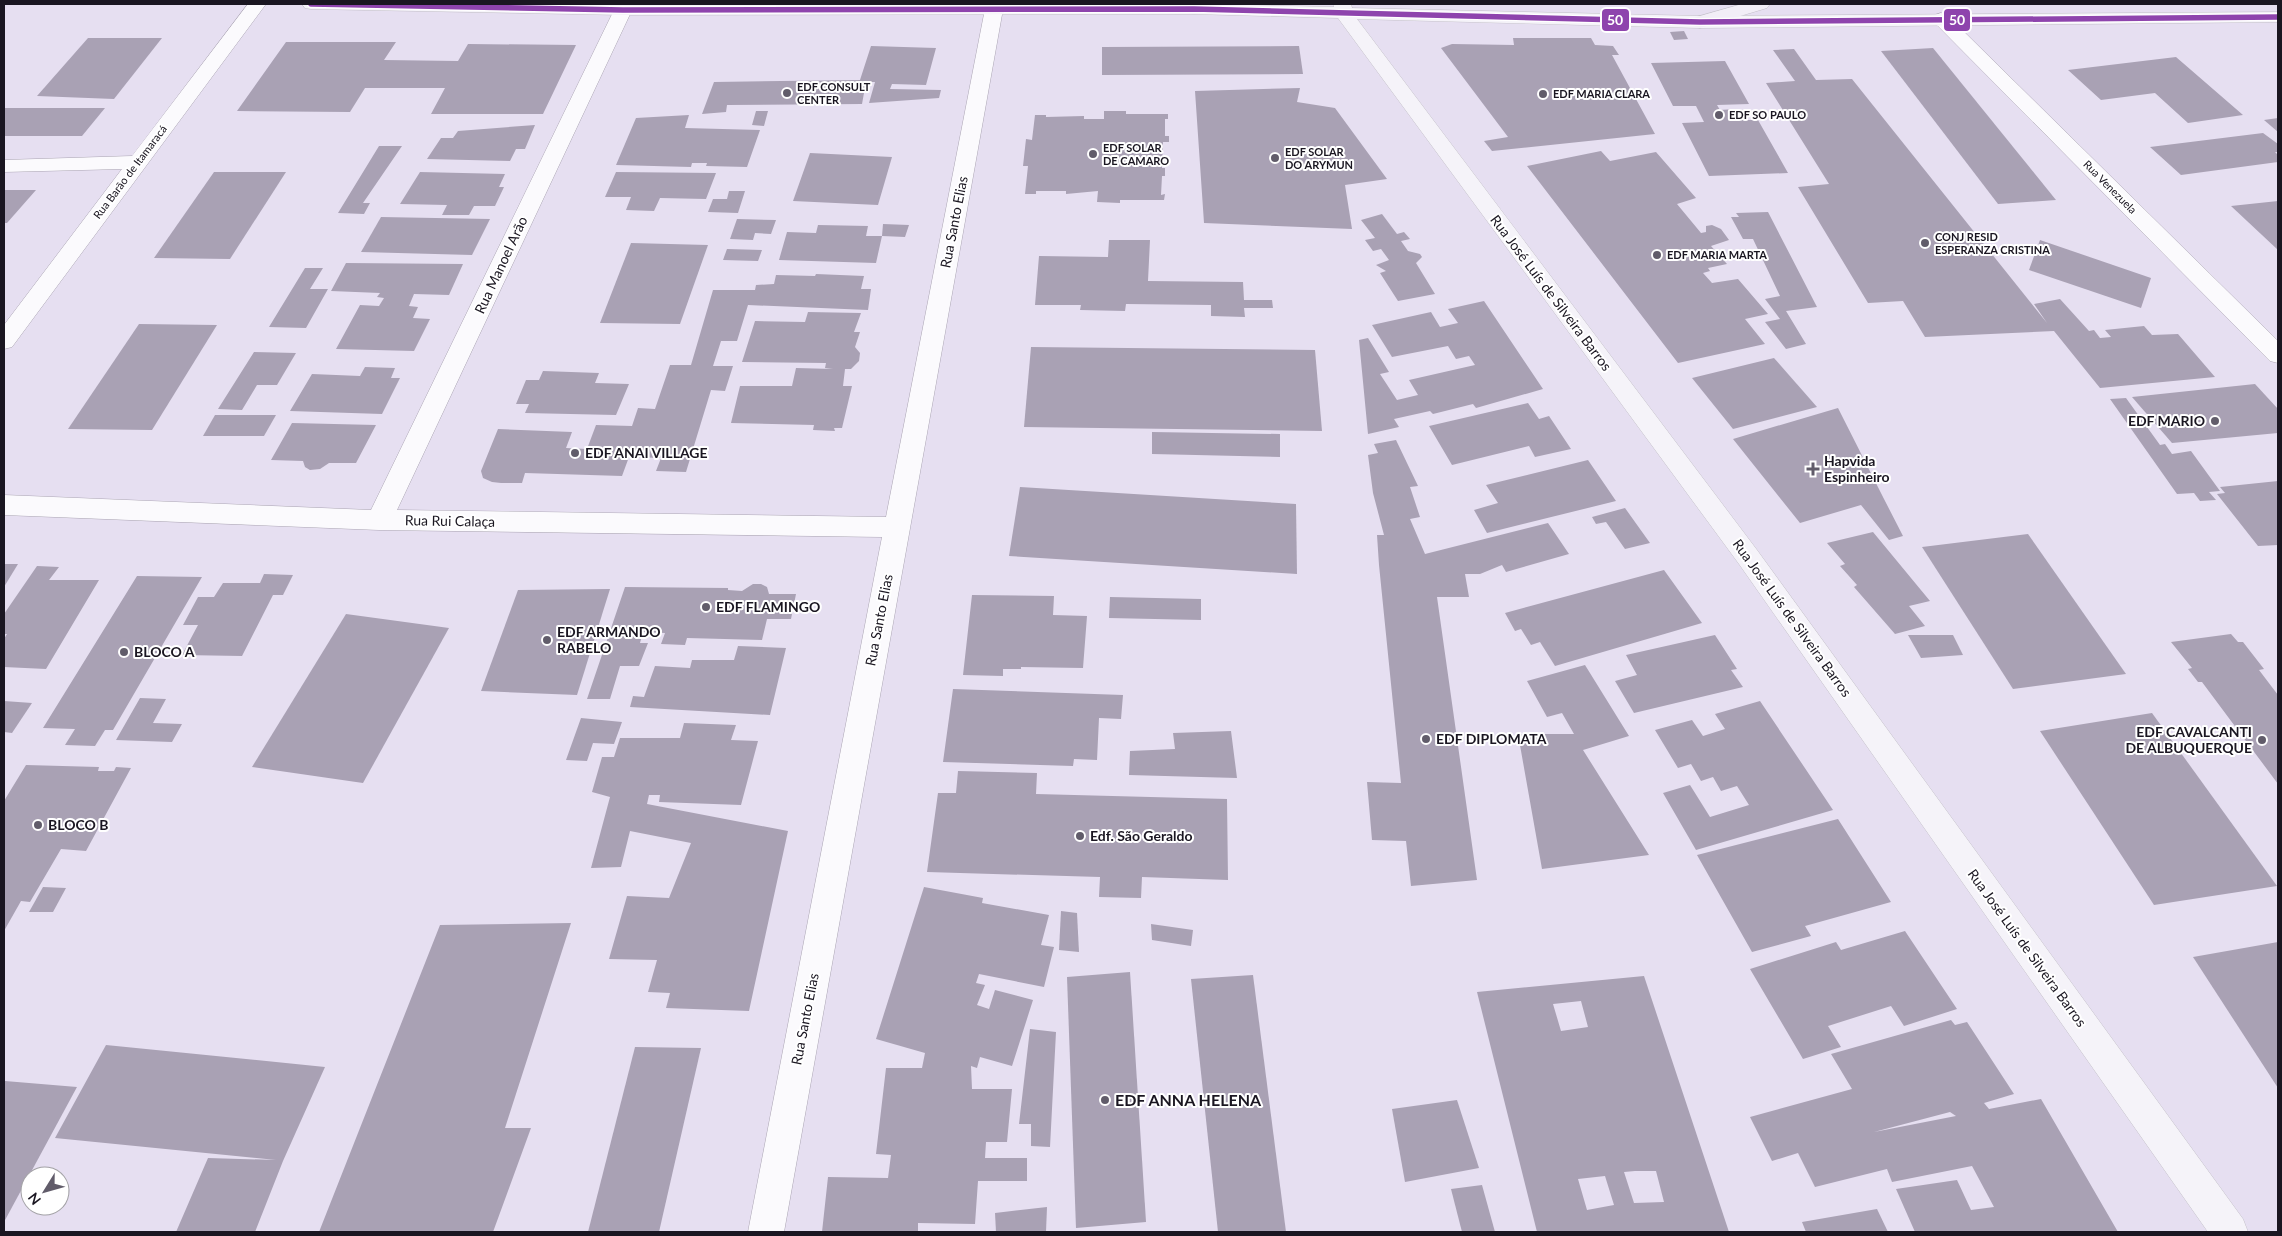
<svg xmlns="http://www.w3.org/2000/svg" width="2282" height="1236" font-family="Lato,sans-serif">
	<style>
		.building { fill: #a9a1b4; fill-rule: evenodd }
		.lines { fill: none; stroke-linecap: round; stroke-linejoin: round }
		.minor-casing { stroke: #aba5b3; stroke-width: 1 }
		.major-casing { stroke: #c4c1c9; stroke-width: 1 }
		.highway-casing { stroke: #c4c1c9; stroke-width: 1 }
		.minor { fill: #fbfafd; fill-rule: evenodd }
		.major { fill: #f5f3f9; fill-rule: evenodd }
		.highway { fill: #f2eef7; fill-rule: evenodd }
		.bus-1-casing { stroke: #fff; stroke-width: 8 }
		.bus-1 { stroke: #8e44ad; stroke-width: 5.5 }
		.poi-dot { fill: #615c6a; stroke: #fff; stroke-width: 2 }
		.labels { text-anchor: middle; stroke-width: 4; stroke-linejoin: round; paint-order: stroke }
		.far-poi-label { font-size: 11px; font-weight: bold; fill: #1a1621; stroke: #fff; text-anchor: start }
		.far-street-label { font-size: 11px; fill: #1a1621; stroke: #fff }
		.street-label { font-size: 14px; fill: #1a1621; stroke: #fff }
		.poi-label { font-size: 14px; font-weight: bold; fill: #1a1621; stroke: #fff; text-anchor: start }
		.near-poi-label { font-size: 16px; font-weight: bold; fill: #1a1621; stroke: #fff; text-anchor: start }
		.line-badge { stroke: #fff; stroke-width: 2 }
		.badge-label { font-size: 14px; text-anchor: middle; font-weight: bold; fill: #fff }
	</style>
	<rect width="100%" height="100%" fill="#e6dff1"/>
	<g class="building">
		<polygon points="1684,31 1688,39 1674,40 1670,32"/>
		<polygon points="88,38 162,38 114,99 37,96"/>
		<polygon points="1513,38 1591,38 1595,45 1613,46 1619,55 1612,55 1655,134 1492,151 1484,141 1508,137 1441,48 1452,44 1514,45"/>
		<polygon points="286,42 396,42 384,60 458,61 468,44 576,45 543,114 431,114 445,88 365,88 350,112 237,111"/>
		<polygon points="871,46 936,48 926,85 892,84 890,89 941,90 939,98 869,103 875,82 866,82 862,104 727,105 726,112 702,114 714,82 860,80"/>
		<polygon points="1299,46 1303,74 1102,75 1102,47"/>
		<polygon points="1933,48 2056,200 1998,204 1881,51"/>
		<polygon points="1794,49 1816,80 1852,79 2047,323 2034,304 2060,299 2089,331 2094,330 2100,338 2111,337 2105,330 2144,326 2152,335 2178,334 2215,377 2100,388 2054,331 1925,337 1903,301 1868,303 1798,187 1829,184 1766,83 1795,81 1773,50"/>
		<polygon points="2176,57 2243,115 2188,123 2155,93 2101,100 2068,70"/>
		<polygon points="1725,61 1749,104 1717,105 1720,110 1735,109 1741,120 1758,120 1788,173 1709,176 1682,123 1704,122 1696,106 1673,106 1651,63"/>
		<polygon points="1300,88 1297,102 1335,108 1387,179 1345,185 1352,229 1204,223 1195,91"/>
		<polygon points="4,108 105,108 82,136 4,136"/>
		<polygon points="756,111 768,111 764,126 752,125"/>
		<polygon points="1104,111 1126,111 1126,114 1168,114 1168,119 1165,119 1165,136 1169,136 1169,142 1163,142 1162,168 1165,168 1165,176 1162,176 1161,195 1165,194 1164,200 1120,200 1120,203 1097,202 1098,191 1066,194 1066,191 1036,191 1036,194 1025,194 1028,166 1023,166 1026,139 1032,140 1035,115 1046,115 1046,117 1084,116 1084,119 1104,119"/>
		<polygon points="689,115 685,128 760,130 747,167 706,166 707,163 692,163 691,167 616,165 636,118"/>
		<polygon points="2278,118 2278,132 2264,120"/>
		<polygon points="535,125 525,149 516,149 510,161 427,159 441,138 453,138 458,131"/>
		<polygon points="2263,133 2278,144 2278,152 2275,152 2278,155 2278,162 2181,175 2150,147"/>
		<polygon points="379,146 402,146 363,203 370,203 364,214 338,213"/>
		<polygon points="1601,151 1610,161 1656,152 1696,198 1677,204 1701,233 1706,232 1706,226 1712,225 1721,229 1729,240 1711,246 1727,264 1708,268 1710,271 1703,273 1712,283 1738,279 1768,314 1745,319 1765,344 1678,363 1527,166"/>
		<polygon points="810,153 892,157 878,205 793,201"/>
		<polygon points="214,172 286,172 230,259 154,258"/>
		<polygon points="420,172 505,174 499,187 504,187 495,206 474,206 469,215 442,215 447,205 400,204"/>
		<polygon points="616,172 716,173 706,199 660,198 654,211 626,210 631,197 605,197"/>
		<polygon points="4,190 36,190 7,223 4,223"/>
		<polygon points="729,191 745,191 738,213 708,212 713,199 727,199"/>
		<polygon points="2278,201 2278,250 2231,206"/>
		<polygon points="1768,212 1817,307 1786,311 1806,344 1786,349 1765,322 1780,319 1765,299 1780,296 1753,239 1743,239 1731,217 1739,217 1736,213"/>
		<polygon points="1382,214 1397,234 1404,232 1410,239 1401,241 1408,251 1420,254 1422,257 1416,263 1435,294 1398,301 1380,273 1386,271 1376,265 1389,260 1381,249 1373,251 1365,240 1375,238 1361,220"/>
		<polygon points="381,217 490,219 472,255 361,252"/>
		<polygon points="737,219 776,220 771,234 755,233 753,240 730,239"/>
		<polygon points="883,224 909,225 905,237 882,236"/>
		<polygon points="818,225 868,226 866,236 882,236 876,263 779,260 787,232 816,233"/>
		<polygon points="1109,240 1150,240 1148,281 1243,282 1244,300 1272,300 1273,308 1244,308 1245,317 1211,316 1211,305 1126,304 1125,311 1080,310 1081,305 1035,305 1039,256 1108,257"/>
		<polygon points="2040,240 2151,278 2141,308 2029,270"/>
		<polygon points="631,243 708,245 680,324 600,323"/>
		<polygon points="727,249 762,250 758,261 723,260"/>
		<polygon points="346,263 463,264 449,295 414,294 409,306 418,307 413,318 430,319 414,351 336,349 360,305 379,306 384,298 377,297 380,293 331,291"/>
		<polygon points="305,268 323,268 310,289 328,289 306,328 269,327"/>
		<polygon points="816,274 864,276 861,289 871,289 868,310 748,305 737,341 721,341 713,366 733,366 725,391 711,390 686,472 656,471 661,458 629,457 622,476 525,473 522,483 501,483 492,482 483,478 481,471 498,429 572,432 566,448 587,449 596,425 632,426 638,408 655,409 670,365 691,365 713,290 755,290 756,285 774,284 776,275 815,276"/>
		<polygon points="1484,301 1543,389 1476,408 1473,404 1433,414 1430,411 1394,419 1399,427 1368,434 1359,340 1368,338 1389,372 1380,374 1397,400 1418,395 1409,380 1475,365 1469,356 1456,359 1448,346 1392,357 1372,325 1431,312 1440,327 1458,323 1448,309"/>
		<polygon points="808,312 861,313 854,332 860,332 855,347 860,353 859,361 851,369 845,369 843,386 852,386 842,428 834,428 835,431 813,430 814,425 731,423 740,386 792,386 796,368 833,369 825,368 826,363 742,362 755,321 805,322"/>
		<polygon points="139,324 217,325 152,430 68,429"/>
		<polygon points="1031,347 1315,350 1322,431 1024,427"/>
		<polygon points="254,352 296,353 277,385 257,385 242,410 218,409"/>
		<polygon points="1774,358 1817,407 1733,429 1692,378"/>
		<polygon points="365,367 395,368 391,378 400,378 382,414 290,411 312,374 360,376"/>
		<polygon points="543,371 599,373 595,383 629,384 616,415 525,413 529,404 516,404 526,380 539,380"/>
		<polygon points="2255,384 2278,409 2278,433 2172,443 2132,397"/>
		<polygon points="2126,398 2160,445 2165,444 2172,454 2191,451 2220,491 2209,492 2216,500 2200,501 2194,493 2177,494 2110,399"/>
		<polygon points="1528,403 1539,419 1549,416 1571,449 1535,457 1529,446 1452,465 1429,426"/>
		<polygon points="1838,408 1884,499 1903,536 1889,540 1861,505 1800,523 1733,439"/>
		<polygon points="215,415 276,415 264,436 203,436"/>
		<polygon points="292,423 376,425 356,463 329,463 320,469 310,470 305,467 303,461 271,460"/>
		<polygon points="1152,432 1280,434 1280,457 1152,454"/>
		<polygon points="1396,440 1418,486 1410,487 1420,517 1410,519 1425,554 1548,523 1569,554 1506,572 1502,565 1480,574 1465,574 1469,597 1437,597 1477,880 1411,886 1406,841 1372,840 1367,782 1401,783 1379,565 1377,535 1384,535 1373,493 1368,455 1378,453 1374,444"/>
		<polygon points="1588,460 1616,501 1487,533 1474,510 1498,503 1486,485"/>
		<polygon points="2278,481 2278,545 2258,546 2217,494 2225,493 2220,487"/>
		<polygon points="1020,487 1296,504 1297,574 1009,556"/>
		<polygon points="1625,508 1650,543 1625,549 1606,522 1596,524 1592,517"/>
		<polygon points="1873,532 1930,601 1909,606 1925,626 1895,634 1854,587 1857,585 1840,566 1845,564 1827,543"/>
		<polygon points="2028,534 2126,674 2013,689 1922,547"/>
		<polygon points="4,564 18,564 4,587"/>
		<polygon points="37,566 59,567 49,580 99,580 46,669 4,667 4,639 7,634 4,634 4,614"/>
		<polygon points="1664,570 1702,623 1555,666 1540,642 1531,645 1521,629 1515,631 1505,613"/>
		<polygon points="264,574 293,575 283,595 273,595 242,656 182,655 198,625 183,625 198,597 214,597 223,583 260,583"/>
		<polygon points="137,576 202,577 113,730 105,730 95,746 65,745 75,729 43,728"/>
		<polygon points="753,584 761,584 767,587 769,594 796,594 791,619 767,619 762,640 687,638 685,645 661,644 665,633 643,632 640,643 648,643 639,666 620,666 610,699 587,699 625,587 728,588 728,590 742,591"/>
		<polygon points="610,589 577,695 481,691 518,590"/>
		<polygon points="972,595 1054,596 1053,615 1087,616 1083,668 1021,667 1021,669 1003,669 1003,676 963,675"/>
		<polygon points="1110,597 1201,599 1201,620 1109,618"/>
		<polygon points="346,614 449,628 363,783 252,767"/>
		<polygon points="2231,634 2238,642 2243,642 2264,669 2259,670 2278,695 2278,784 2202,682 2198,682 2188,669 2192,668 2171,642"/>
		<polygon points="1715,635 1737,669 1731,670 1743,687 1634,713 1615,681 1637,675 1626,655"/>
		<polygon points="1908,635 1953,635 1963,655 1921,658"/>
		<polygon points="738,646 786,648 770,715 630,707 633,696 644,697 655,666 690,668 692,660 734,660"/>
		<polygon points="1585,665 1629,736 1583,750 1649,855 1542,869 1518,734 1574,734 1562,713 1547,717 1527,681"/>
		<polygon points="953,689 1123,695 1121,719 1099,718 1097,760 1074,759 1073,766 943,762"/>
		<polygon points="140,698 166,699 153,723 182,724 172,742 116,740"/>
		<polygon points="4,701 32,703 12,733 4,732"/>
		<polygon points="1760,701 1833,810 1696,850 1663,793 1690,785 1710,817 1749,805 1737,786 1721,791 1713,777 1701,781 1691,764 1678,768 1655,730 1692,720 1703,736 1725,729 1715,714"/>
		<polygon points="2152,713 2277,886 2154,905 2040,731"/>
		<polygon points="581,718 622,722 614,744 593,743 587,761 566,760"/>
		<polygon points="684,723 736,725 731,740 758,741 741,805 659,802 660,795 649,795 647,804 788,831 749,1011 666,1008 670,993 648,992 657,960 609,959 627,896 669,898 691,843 630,831 621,867 591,868 610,797 592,792 602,757 614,757 620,738 680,738"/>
		<polygon points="1231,731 1237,778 1129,775 1130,751 1175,749 1173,733"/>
		<polygon points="26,765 99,767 98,771 114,771 116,767 131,768 86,851 61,849 30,902 21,901 4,931 4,801"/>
		<polygon points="958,771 1037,773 1036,794 1227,799 1228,880 1142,877 1141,898 1099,897 1100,877 927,872 938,793 956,793"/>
		<polygon points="1838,819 1891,902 1805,926 1811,936 1752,952 1697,855"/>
		<polygon points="43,887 66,888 53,912 29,912"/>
		<polygon points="924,887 983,898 982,903 1049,915 1041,945 1054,947 1044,987 979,974 976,983 985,985 977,1005 989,1009 995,990 1033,1000 1012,1066 980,1057 977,1068 971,1066 972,1089 1012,1089 1007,1142 986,1142 985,1158 1027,1158 1027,1181 978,1181 975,1224 918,1223 918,1232 822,1232 828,1177 888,1178 891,1155 876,1154 886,1068 922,1068 925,1053 876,1039"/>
		<polygon points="1061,911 1077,913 1079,952 1059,950"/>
		<polygon points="571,923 505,1128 531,1128 493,1232 319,1232 440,925"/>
		<polygon points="1151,924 1193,930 1191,946 1152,940"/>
		<polygon points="1905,931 1957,1009 1904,1026 1891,1006 1828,1026 1841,1047 1803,1059 1750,969 1836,942 1841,950"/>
		<polygon points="2278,942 2278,1088 2193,957"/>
		<polygon points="1130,972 1146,1222 1076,1228 1067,977"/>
		<polygon points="1253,975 1286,1232 1218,1232 1191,979"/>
		<path d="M1644,976l85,256h-192l-60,-240zM1581,1001l7,26 -27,4 -8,-27zM1635,1171h21l8,31 -30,1 -10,-31zM1605,1176l9,29 -27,5 -9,-31z"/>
		<path d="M1951,1020l4,5 12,-3 47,72 -30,9 5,6 52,-10 77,133h-203l-19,-43 61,-9 14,30 23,-3 -22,-41 -80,16 -5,-13 -72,18 -17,-34 -26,8 -22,-44 102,-28 -21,-35zM1950,1112l6,4 -82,16z"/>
		<polygon points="1030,1029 1056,1032 1050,1147 1031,1146 1031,1124 1019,1124"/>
		<polygon points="106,1045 325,1067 283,1161 255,1232 176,1232 208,1158 276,1160 55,1138"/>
		<polygon points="635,1047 701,1048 659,1232 588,1232"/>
		<polygon points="5,1081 77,1087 4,1222 4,1083"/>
		<polygon points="1457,1100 1479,1168 1405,1182 1392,1109"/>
		<polygon points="1482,1185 1495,1232 1462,1232 1451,1189"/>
		<polygon points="1047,1207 1046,1232 996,1232 995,1213"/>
		<polygon points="1877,1209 1888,1232 1806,1232 1802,1222"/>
	</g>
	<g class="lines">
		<defs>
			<g id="minor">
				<polygon points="248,4 266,4 12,347 4,349 4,325 122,169 4,172 4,160 132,156"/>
				<polygon points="995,4 1000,5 1003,9 784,1232 748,1232 882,537 379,530 4,515 4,495 371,510 614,10 617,6 629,6 632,10 397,510 886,517 985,9 988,5"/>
				<polygon points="1941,13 1947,15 2278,341 2278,363 2270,361 1935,23 1932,19 1935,15"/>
			</g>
			<polygon id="major" points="302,4 1202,4 1334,7 1333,4 1351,4 1352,8 1700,16 2278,12 2278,22 1700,28 1357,19 1757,550 2243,1219 2248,1232 2208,1232 1739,564 1338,18 1194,14 623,15 311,9 305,8"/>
			<g id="highway">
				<path d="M1168,4h28l7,5 -3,4c-9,2 -26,-1 -32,-9z"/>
				<polygon points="1742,4 1770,4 1767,8 1700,28 1693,26 1691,22 1693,18"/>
			</g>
		</defs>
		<use href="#minor" class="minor-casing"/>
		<use href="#major" class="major-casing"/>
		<use href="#highway" class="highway-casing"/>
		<use href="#minor" class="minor"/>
		<use href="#major" class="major"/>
		<use href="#highway" class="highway"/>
		<defs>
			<polyline id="bus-1" points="311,4 623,10 1194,9 1700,22 2278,17"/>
		</defs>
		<use href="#bus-1" class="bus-1-casing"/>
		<use href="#bus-1" class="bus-1"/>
	</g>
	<g class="poi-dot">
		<circle cx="787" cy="93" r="5"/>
		<circle cx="1543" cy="94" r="5"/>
		<circle cx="1719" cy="115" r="5"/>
		<circle cx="1093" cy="154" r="5"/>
		<circle cx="1275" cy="158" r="5"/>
		<circle cx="1925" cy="243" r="5"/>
		<circle cx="1657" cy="255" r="5"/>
		<circle cx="2215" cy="421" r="5"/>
		<circle cx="575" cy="453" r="5"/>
		<path d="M1810.5 461.5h5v5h5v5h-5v5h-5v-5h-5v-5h5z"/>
		<circle cx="706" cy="607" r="5"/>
		<circle cx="547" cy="640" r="5"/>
		<circle cx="124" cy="652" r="5"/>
		<circle cx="1426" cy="739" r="5"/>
		<circle cx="2262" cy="740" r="5"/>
		<circle cx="38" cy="825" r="5"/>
		<circle cx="1080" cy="836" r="5"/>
		<circle cx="1105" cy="1100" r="5"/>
	</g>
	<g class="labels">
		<g class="far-poi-label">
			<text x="797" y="91">EDF CONSULT<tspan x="797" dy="13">CENTER</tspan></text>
			<text x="1553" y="98">EDF MARIA CLARA</text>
			<text x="1729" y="119">EDF SO PAULO</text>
			<text x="1103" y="152">EDF SOLAR<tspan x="1103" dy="13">DE CAMARO</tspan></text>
			<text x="1285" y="156">EDF SOLAR<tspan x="1285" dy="13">DO ARYMUN</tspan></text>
			<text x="1935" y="241">CONJ RESID<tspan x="1935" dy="13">ESPERANZA CRISTINA</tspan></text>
			<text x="1667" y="259">EDF MARIA MARTA</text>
		</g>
		<g class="far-street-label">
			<text transform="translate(130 172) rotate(-53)" y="4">Rua Barão de Itamaracá</text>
			<text transform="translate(2110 187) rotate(45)" y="4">Rua Venezuela</text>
		</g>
		<g class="street-label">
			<text transform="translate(954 222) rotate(-79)" y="5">Rua Santo Elias</text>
			<text transform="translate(501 265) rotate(-65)" y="5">Rua Manoel Arão</text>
			<text transform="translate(1551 293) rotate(53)" y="5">Rua José Luís de Silveira Barros</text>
			<text transform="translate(450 521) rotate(1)" y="5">Rua Rui Calaça</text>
			<text transform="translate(1792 618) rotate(54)" y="5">Rua José Luís de Silveira Barros</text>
			<text transform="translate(879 620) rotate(-79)" y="5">Rua Santo Elias</text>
			<text transform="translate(2027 948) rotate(54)" y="5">Rua José Luís de Silveira Barros</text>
			<text transform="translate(805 1019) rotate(-79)" y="5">Rua Santo Elias</text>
		</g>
		<g class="poi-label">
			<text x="2205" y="426" text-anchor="end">EDF MARIO</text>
			<text x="585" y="458">EDF ANAI VILLAGE</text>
			<text x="1824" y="466">Hapvida<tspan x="1824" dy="16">Espinheiro</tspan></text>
			<text x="716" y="612">EDF FLAMINGO</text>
			<text x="557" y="637">EDF ARMANDO<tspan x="557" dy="16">RABELO</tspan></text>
			<text x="134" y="657">BLOCO A</text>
			<text x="2252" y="737" text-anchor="end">EDF CAVALCANTI<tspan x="2252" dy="16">DE ALBUQUERQUE</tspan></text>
			<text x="1436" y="744">EDF DIPLOMATA</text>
			<text x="48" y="830">BLOCO B</text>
			<text x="1090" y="841">Edf. São Geraldo</text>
		</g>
		<g class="near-poi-label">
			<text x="1115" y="1106">EDF ANNA HELENA</text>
		</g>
	</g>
	<g class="line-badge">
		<rect x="1943" y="8" width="28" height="24" rx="5" fill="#8e44ad"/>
		<rect x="1601" y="8" width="29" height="24" rx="5" fill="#8e44ad"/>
	</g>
	<g class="badge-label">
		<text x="1957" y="25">50</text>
		<text x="1615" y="25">50</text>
	</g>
	<rect width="2282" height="1236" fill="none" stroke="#1a1621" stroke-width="10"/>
	<g transform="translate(45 1191) rotate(233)"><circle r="24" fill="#ffffff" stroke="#a3a2a6"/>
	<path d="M0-4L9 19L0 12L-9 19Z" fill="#615c6a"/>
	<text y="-8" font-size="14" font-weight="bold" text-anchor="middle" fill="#1a1621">N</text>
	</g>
</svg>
